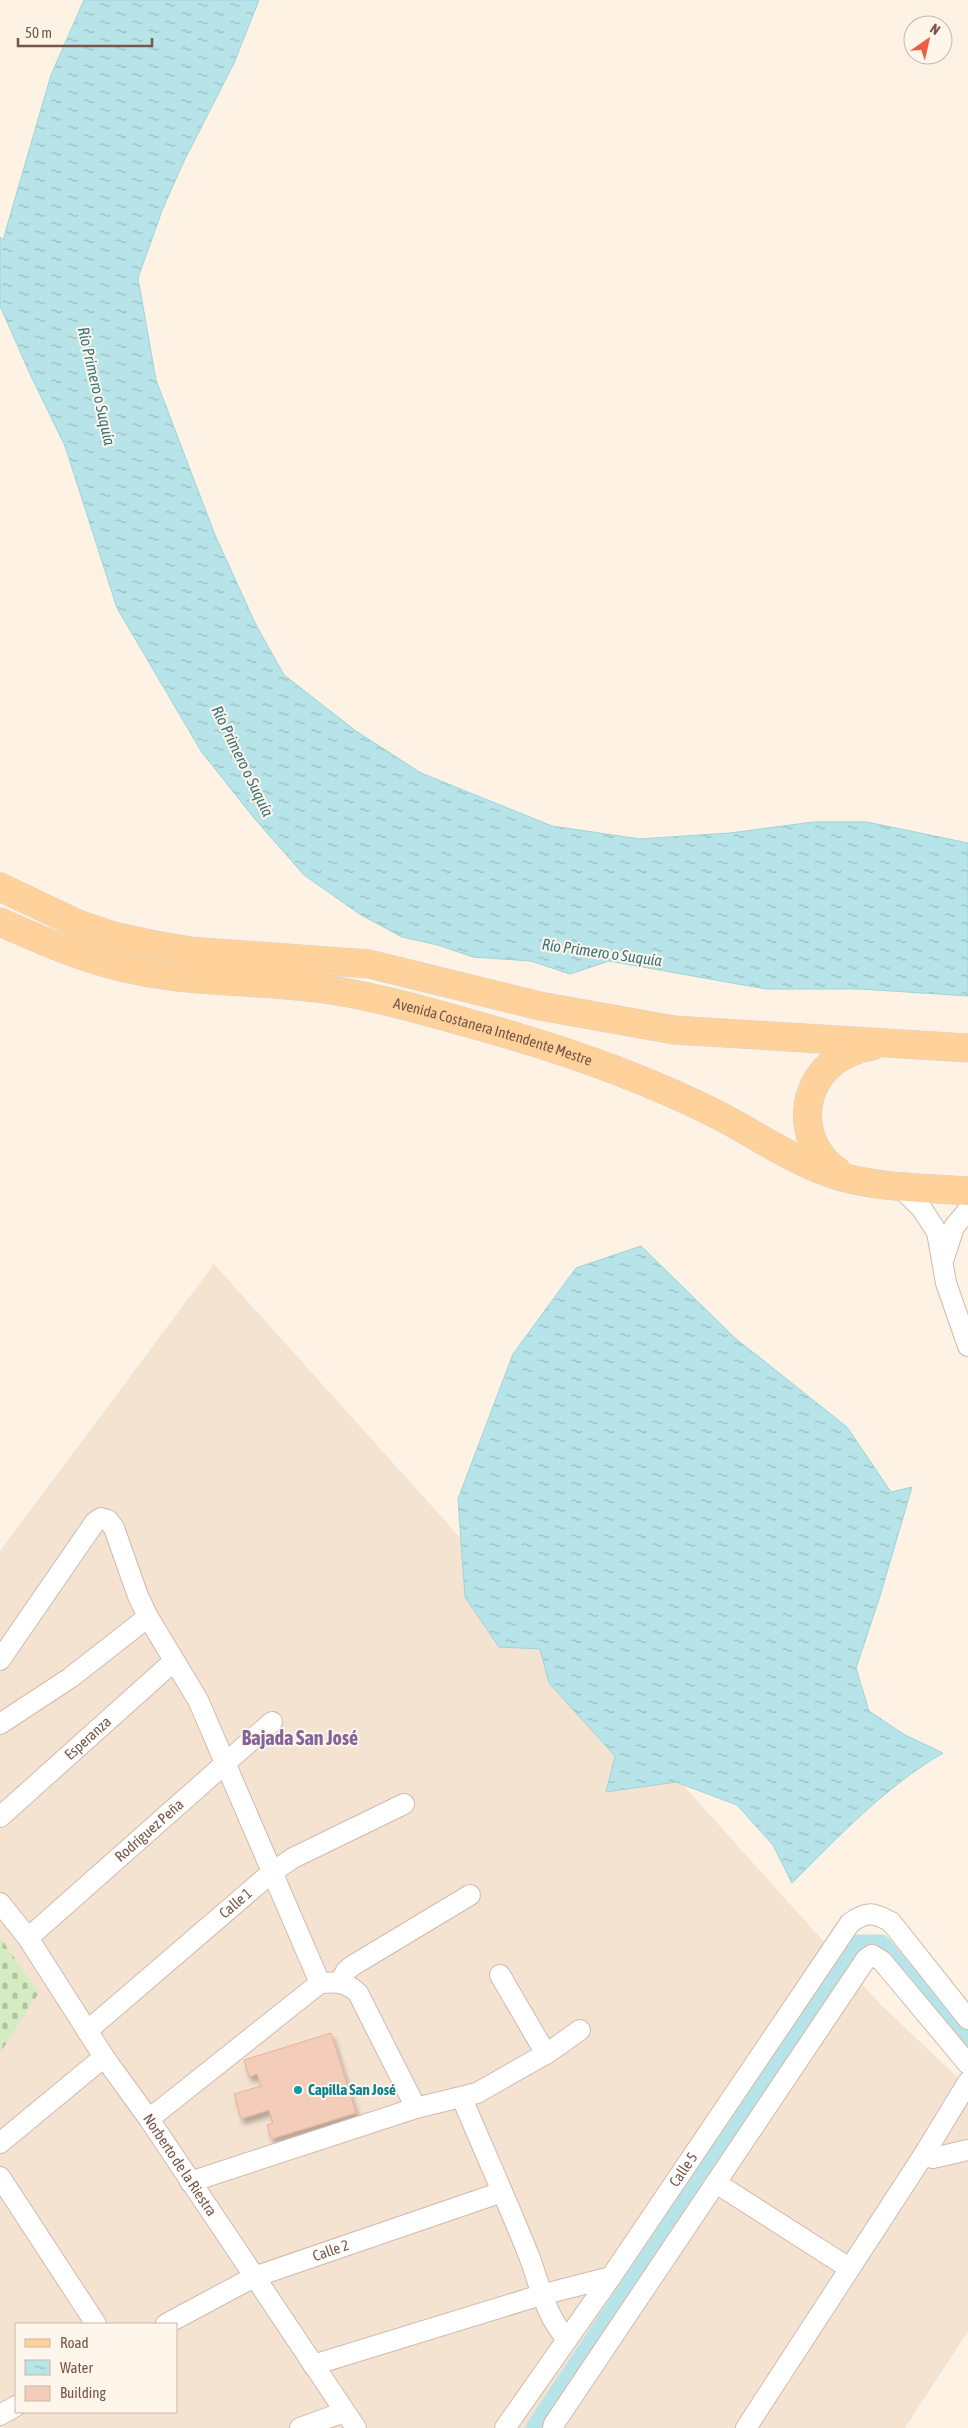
<svg xmlns="http://www.w3.org/2000/svg" width="968" height="2428" font-family="'Asap Condensed',sans-serif">
	<style>
		.residential { fill: #f5e3d2; fill-rule: evenodd }
		.cemetery { fill: url(#cemetery-stones) }
		.water { fill: url(#water-ripples); stroke: #9dd4da }
		.lines { fill: none; stroke-linecap: round; stroke-linejoin: round }
		.canal { stroke: #b7e4e8; stroke-width: 19 }
		.building { fill: #f4cdba; stroke: #e7b29a; filter: url(#shadow) }
		.minor-casing { stroke: #d1baac; stroke-width: 22 }
		.primary-casing { stroke: #d9d0cc; stroke-width: 29 }
		.minor { stroke: #fff; stroke-width: 20 }
		.primary { stroke: #fed29a; stroke-width: 28 }
		.culture-dot { fill: #0f9aa8; stroke: #fff6eb; stroke-width: 2 }
		.labels { text-anchor: middle; stroke-width: 4; stroke-linejoin: round; paint-order: stroke }
		.street-label { font-size: 15px; fill: #775648; stroke: #fff6eb }
		.culture-label { font-size: 15px; font-weight: bold; fill: #0d838f; stroke: #fff6eb; text-anchor: start }
		.water-label { font-size: 16px; font-style: italic; fill: #3b767d; stroke: #fff6eb }
		.district-label { font-size: 20px; font-weight: bold; fill: #84639a; stroke: #fff6eb }
	</style>
	<defs>
		<pattern id="cemetery-stones" width="16" height="16" patternUnits="userSpaceOnUse" patternTransform="scale(1.25)"><rect width="16" height="16" fill="#d5ebc1"/><path d="M2 7V4a2 2 0 0 1 4 0v3zM10 15v-3a2 2 0 0 1 4 0v3z" fill="#b2c19f"/></pattern>
		<pattern id="water-ripples" width="26" height="14" patternUnits="userSpaceOnUse" patternTransform="scale(1.25)"><rect width="26" height="14" fill="#b7e4e8"/><path d="M2 4q2-2 4 0t4 0M15 11q2-2 4 0t4 0" fill="none" stroke="#9abcbe"/></pattern>
		<filter id="shadow"><feDropShadow dx="3" dy="5.5" stdDeviation="2.5" flood-color="#0004"/></filter>
	</defs>
	<rect width="100%" height="100%" fill="#fdf2e4"/>
	<path class="residential" d="M214,1264l666,740 88,83v244l-63,97h-905v-375l39,-60 -39,-56v-386zM16,2324h160v88h-160z"/>
	<polygon class="cemetery" points="0,1937 39,1993 0,2053"/>
	<g class="water">
		<polygon points="84,0 259,0 234,63 184,161 163,208 138,278 156,380 215,535 256,625 284,675 356,731 421,773 552,826 640,839 730,833 813,822 867,822 968,843 968,996 861,989 766,989 609,961 570,974 531,961 473,957 438,945 402,937 361,915 304,875 254,818 201,751 117,608 65,446 30,374 0,306 0,237 3,240 51,75"/>
		<path d="M641,1246l94,92 112,89 44,65 21,-5 -32,109 -24,72 13,43 36,24 38,18c-58,34 -104,83 -151,130l-19,-38 -36,-40 -61,-23 -70,10 9,-36 -66,-73 -9,-34 -41,-2 -34,-50 -7,-98 55,-145 63,-86z"/>
	</g>
	<g class="lines">
		<polyline class="canal" points="535,2428 858,1944 881,1944 968,2045"/>
	</g>
	<polygon class="building" points="331,2033 356,2113 271,2139 267,2125 273,2123 269,2110 241,2119 234,2094 261,2086 257,2074 249,2077 244,2060"/>
	<g class="lines">
		<defs>
			<g id="minor">
				<polyline points="899,1186 922,1209 937,1232 946,1283 968,1346"/>
				<polyline points="944,1258 954,1227 968,1210"/>
				<polyline points="0,1660 95,1522 101,1518 108,1520 114,1528 138,1596 148,1617 198,1700 320,1983"/>
				<polyline points="0,1724 70,1678 148,1617"/>
				<path id="s1" d="M0,1817l174,-156"/>
				<path id="s2" d="M0,1903l28,35 76,119 45,62 207,309"/>
				<path id="s3" d="M28,1938l244,-216"/>
				<polyline points="500,1975 546,2054"/>
				<polyline points="340,1982 346,1971 352,1966 470,1895"/>
				<path id="s4" d="M87,2031l184,-158 22,-15 111,-54"/>
				<path d="M462,2098c22,53 46,105 67,158 11,29 16,59 38,83"/>
				<path d="M149,2119l171,-136c16,-1 25,-2 38,10l58,115"/>
				<polyline points="0,2143 104,2057"/>
				<polyline points="923,2156 968,2082"/>
				<polyline points="0,2177 96,2324"/>
				<polyline points="190,2182 416,2108 477,2093 549,2052 580,2030"/>
				<polyline points="716,2183 849,2268"/>
				<path id="s5" d="M166,2324l88,-47 248,-85"/>
				<polyline points="313,2365 541,2295 611,2277"/>
				<polyline points="0,2415 16,2406"/>
				<polyline points="300,2428 344,2412"/>
				<path id="s6" d="M505,2428l106,-151 239,-354c17,-12 23,-11 41,-1l77,97"/>
				<polyline points="553,2428 554,2424 866,1959 872,1955 882,1961 968,2064"/>
				<polyline points="746,2428 923,2156 933,2158 968,2150"/>
			</g>
			<g id="primary">
				<polyline points="0,887 78,924 113,936 150,944 190,951 369,964 540,1006 674,1030 968,1048"/>
				<path id="s7" d="M0,922c47,21 93,41 144,50 63,12 129,8 193,19 54,9 109,26 163,41 73,21 146,47 214,81 42,21 82,51 128,64 40,11 84,11 126,14"/>
				<path d="M837,1171c-36,-24 -40,-77 -7,-106 12,-11 26,-16 42,-19"/>
			</g>
		</defs>
		<use href="#minor" class="minor-casing"/>
		<use href="#primary" class="primary-casing"/>
		<use href="#minor" class="minor"/>
		<use href="#primary" class="primary"/>
	</g>
	<circle class="culture-dot" cx="298" cy="2090" r="5"/>
	<g class="labels">
		<g class="street-label">
			<text dy="5" stroke="none"><textPath href="#s7" startOffset="508">Avenida Costanera Intendente Mestre</textPath></text>
			<text dy="5" stroke="none"><textPath href="#s1" startOffset="118">Esperanza</textPath></text>
			<text dy="5" stroke="none"><textPath href="#s3" startOffset="162">Rodríguez Peña</textPath></text>
			<text dy="5" stroke="none"><textPath href="#s4" startOffset="196">Calle 1</textPath></text>
			<text dy="5" stroke="none"><textPath href="#s2" startOffset="318">Norberto de la Riestra</textPath></text>
			<text dy="5" stroke="none"><textPath href="#s6" startOffset="314">Calle 5</textPath></text>
			<text dy="5" stroke="none"><textPath href="#s5" startOffset="181">Calle 2</textPath></text>
		</g>
		<g class="culture-label">
			<text x="308" y="2095">Capilla San José</text>
		</g>
		<g class="water-label">
			<text transform="translate(97 386) rotate(77)" y="6">Río Primero o Suquía</text>
			<text transform="translate(243 761) rotate(64)" y="6">Río Primero o Suquía</text>
			<text transform="translate(602 952) rotate(8)" y="6">Río Primero o Suquía</text>
		</g>
		<g class="district-label">
			<text x="300" y="1745">Bajada San José</text>
		</g>
	</g>
	<rect x="15" y="2323" width="162" height="90" fill="#fff6eb" stroke="#c9b6aa"/>
	<rect x="25" y="2339" width="25" height="8" fill="#fed29a" stroke="#c9b6aa"/>
	<text x="60" y="2348" font-size="15" fill="#775648">Road</text>
	<rect x="25" y="2360" width="25" height="15" fill="url(#water-ripples)" stroke="#c9b6aa"/>
	<text x="60" y="2373" font-size="15" fill="#775648">Water</text>
	<rect x="25" y="2386" width="25" height="15" fill="#f4cdba" stroke="#c9b6aa"/>
	<text x="60" y="2398" font-size="15" fill="#775648">Building</text>
	<g transform="translate(928 40) rotate(34)"><circle r="24" fill="#fff6eb" stroke="#c9b6aa"/>
	<path d="M0-4L9 19L0 12L-9 19Z" fill="#ec5f44"/>
	<text y="-8" font-size="14" font-weight="bold" text-anchor="middle" fill="#775648">N</text>
	</g>
	<path d="M18 38v8h134v-8" fill="none" stroke="#775648" stroke-width="2.5"/>
	<text x="25" y="38" font-size="15" fill="#775648" stroke="#fff6eb" stroke-width="4" paint-order="stroke">50 m</text>
</svg>
